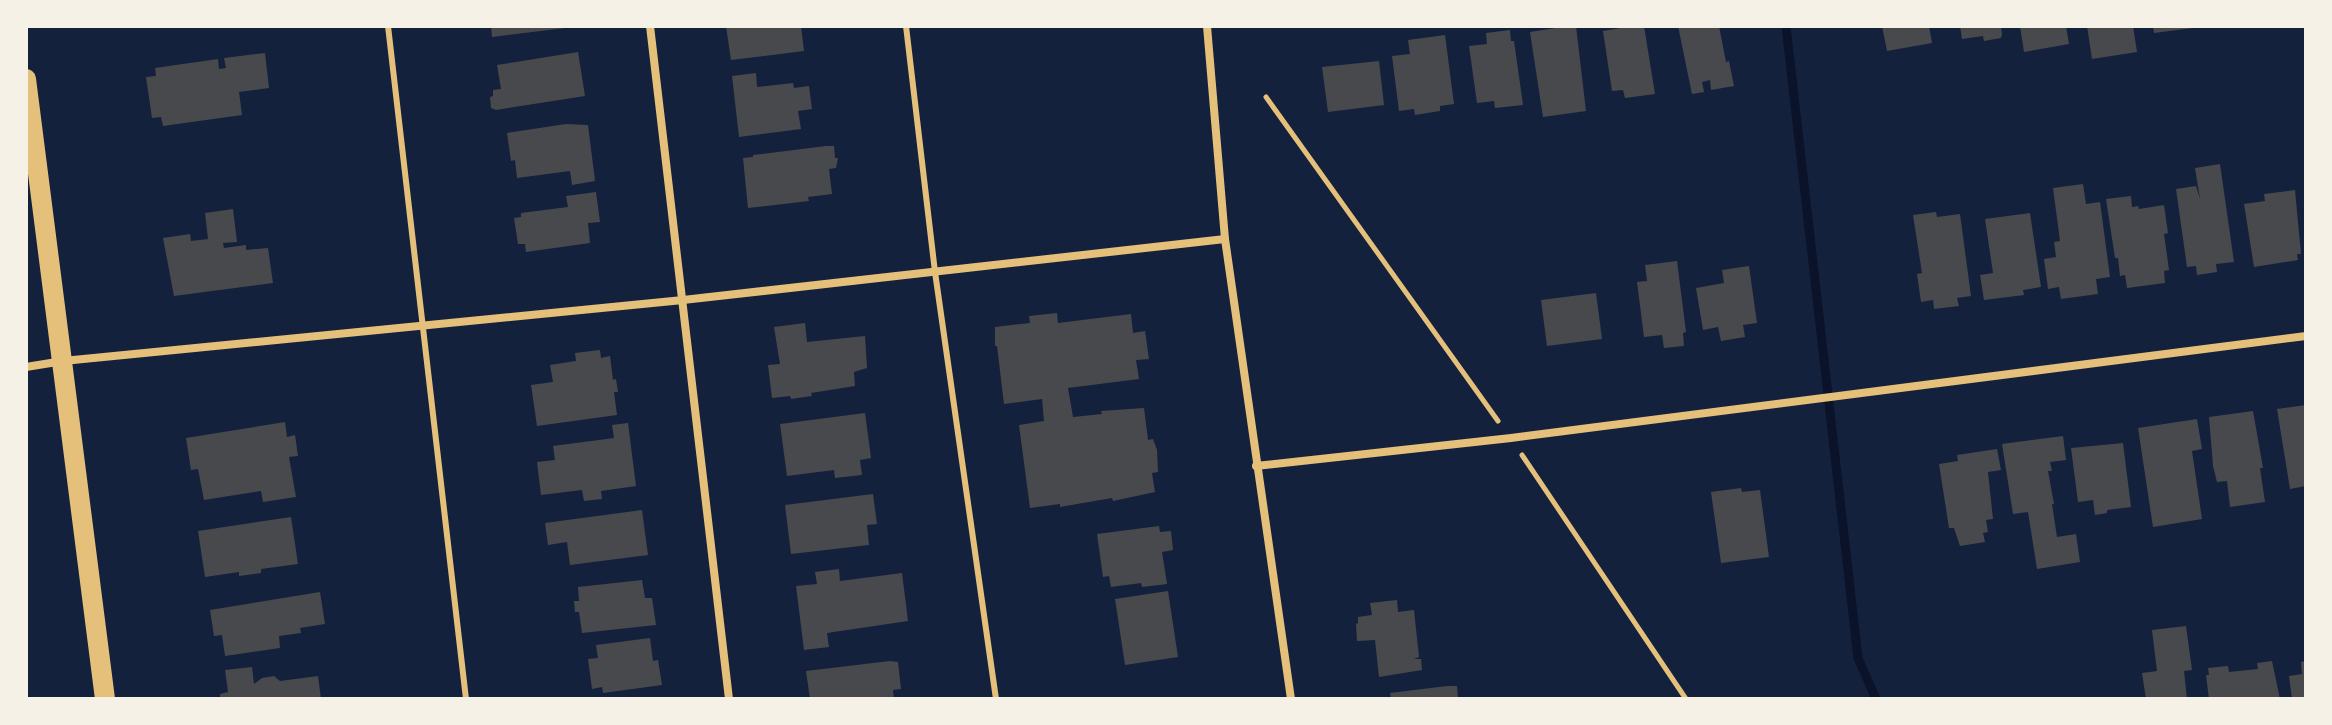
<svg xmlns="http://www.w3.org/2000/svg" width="2332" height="725" font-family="Bitter,serif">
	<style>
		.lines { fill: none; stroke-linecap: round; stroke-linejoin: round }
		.stream { stroke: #0b132b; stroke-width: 9 }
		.building { fill: #48494c }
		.path { stroke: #e5c07b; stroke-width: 5 }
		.service { stroke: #e5c07b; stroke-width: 6 }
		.minor { stroke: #e5c07b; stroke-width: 8 }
		.primary { stroke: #e5c07b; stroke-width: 20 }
	</style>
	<rect width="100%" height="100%" fill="#14213d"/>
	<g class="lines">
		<polyline class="stream" points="1786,26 1858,658 1876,699"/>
	</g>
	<g class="building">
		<polygon points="491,26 564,26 565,28 492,37"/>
		<polygon points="726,26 801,26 804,51 731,60"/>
		<polygon points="1568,26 1576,26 1586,111 1543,117 1530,32"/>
		<polygon points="1632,26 1644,26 1655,94 1625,98 1623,90 1612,91 1603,31"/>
		<polygon points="1678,26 1719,26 1726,62 1729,61 1734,86 1711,90 1710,80 1702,82 1704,92 1692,94"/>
		<polygon points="1882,26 1929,26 1932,43 1887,51"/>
		<polygon points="1960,26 2001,26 2002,34 2001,38 1984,41 1983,36 1962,39"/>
		<polygon points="2020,26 2066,26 2069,44 2024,52"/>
		<polygon points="2087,26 2133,26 2137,52 2092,59"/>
		<polygon points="2153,26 2193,26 2193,28 2154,33"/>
		<polygon points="1510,30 1511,41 1514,41 1523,105 1495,108 1494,101 1477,103 1469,46 1487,44 1486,33"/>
		<polygon points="1445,35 1454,104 1440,106 1440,111 1415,115 1414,109 1399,111 1392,56 1410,54 1408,40"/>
		<polygon points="578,52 585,96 496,110 491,108 490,97 493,96 493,90 501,89 497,65"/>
		<polygon points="265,53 269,88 239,92 242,115 163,126 161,117 152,118 146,77 156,76 155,68 218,59 219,69 226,68 224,58"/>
		<polygon points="1379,61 1384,105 1328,112 1322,67"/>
		<polygon points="756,73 757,87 793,83 794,88 809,86 812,109 798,111 801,129 739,137 732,76"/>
		<polygon points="566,124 588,125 595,181 572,185 570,171 517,178 515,160 511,161 507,133"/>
		<polygon points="826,146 834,146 835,158 838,158 836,168 829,169 832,194 808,197 809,201 748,208 743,158 753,157 753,155"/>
		<polygon points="2220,164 2234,262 2216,264 2217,272 2197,275 2196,266 2187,267 2176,189 2196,186 2200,199 2195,168"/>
		<polygon points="2083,184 2086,204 2100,202 2110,277 2096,279 2098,294 2061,299 2059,287 2048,289 2044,259 2056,257 2054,242 2060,241 2053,188"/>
		<polygon points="2295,190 2301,254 2297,254 2298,260 2254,267 2244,204 2265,201 2264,194"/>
		<polygon points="596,192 600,222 588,223 590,243 526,252 525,244 518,244 514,218 521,217 521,213 568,207 566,196"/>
		<polygon points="2131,196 2132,207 2138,206 2139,209 2164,205 2168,233 2164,234 2169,270 2164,271 2165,283 2127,288 2125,275 2120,276 2118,258 2115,258 2106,199"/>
		<polygon points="233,209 237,242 223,243 224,248 246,245 246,250 268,248 273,283 174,296 163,238 190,234 191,241 208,239 205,213"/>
		<polygon points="1936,212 1937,217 1960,214 1971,296 1957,298 1959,306 1934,309 1933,300 1921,302 1917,274 1922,273 1913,215"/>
		<polygon points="2030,213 2041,287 2023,290 2024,295 1984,300 1980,275 1993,273 1985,219"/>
		<polygon points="1677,261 1686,332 1683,333 1684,346 1664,348 1662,335 1644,337 1637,282 1647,281 1645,265"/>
		<polygon points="1749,266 1757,323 1743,325 1745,337 1721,341 1718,327 1703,330 1696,288 1724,283 1722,270"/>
		<polygon points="1596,293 1602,339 1547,346 1541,300"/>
		<polygon points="1057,313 1058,323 1131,314 1133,333 1145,331 1149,359 1136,360 1139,379 1068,388 1073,417 1102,414 1101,411 1144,408 1148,440 1153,439 1157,450 1158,472 1152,473 1155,492 1113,501 1112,498 1060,507 1060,504 1030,508 1019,425 1044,421 1042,399 1004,404 997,346 995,346 995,327 1030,323 1029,316"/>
		<polygon points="805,323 807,342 865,336 867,368 854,372 855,386 811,393 812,396 791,399 790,396 772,398 768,365 780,364 774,327"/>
		<polygon points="600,350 601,358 610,356 613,380 616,379 618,392 614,392 617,415 537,426 531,385 553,382 550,365 576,361 575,353"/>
		<polygon points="2306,405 2306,486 2290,489 2277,409"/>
		<polygon points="2253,411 2263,468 2260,468 2265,502 2230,507 2227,481 2217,482 2213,466 2209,417"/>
		<polygon points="865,413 871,458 860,460 862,475 835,478 834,470 787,476 780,424"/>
		<polygon points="2197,419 2202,449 2192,451 2202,519 2153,527 2138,428"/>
		<polygon points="285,422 287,437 295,435 298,456 289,457 296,497 263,502 261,491 204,500 198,469 191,470 186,438"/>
		<polygon points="628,423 636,486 601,491 602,499 584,501 582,490 541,495 537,462 555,460 553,446 614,438 612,425"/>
		<polygon points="2063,436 2066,460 2050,462 2052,471 2048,471 2054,504 2052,504 2057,537 2076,534 2080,562 2037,569 2028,512 2013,514 2002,444"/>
		<polygon points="2123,443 2131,507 2107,510 2107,513 2095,515 2093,500 2078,502 2071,448"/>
		<polygon points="1997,449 2001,470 1988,472 1993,519 1986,520 1988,532 1983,533 1985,542 1960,546 1954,528 1949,528 1939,464 1958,461 1957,455"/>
		<polygon points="1741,488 1742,492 1760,490 1769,557 1721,563 1711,492"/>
		<polygon points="873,494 877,524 867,525 869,545 791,554 785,505"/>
		<polygon points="642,510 648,555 570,565 567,542 548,545 545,523"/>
		<polygon points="291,517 298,564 261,569 261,573 239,576 239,572 205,577 198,531"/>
		<polygon points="1159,526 1160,532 1171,531 1173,550 1162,552 1167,584 1142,587 1141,583 1111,587 1109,576 1103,577 1097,534"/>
		<polygon points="839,569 840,581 902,573 908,621 827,633 829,647 804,650 796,586 817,584 815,572"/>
		<polygon points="642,580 645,598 652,598 656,625 582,633 579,612 575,612 574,601 579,601 578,587"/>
		<polygon points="1168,591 1178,657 1125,665 1115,599"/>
		<polygon points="320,592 325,624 300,628 301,633 279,636 280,648 225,656 222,635 214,636 210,610"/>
		<polygon points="1397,600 1398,612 1414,610 1419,657 1414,659 1421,659 1422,670 1379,677 1375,640 1357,641 1356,624 1358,623 1358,617 1372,615 1370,603"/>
		<polygon points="2186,626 2192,670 2184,671 2187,699 2146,699 2142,673 2157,671 2152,630"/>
		<polygon points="650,638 653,661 658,660 662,685 603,693 602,687 592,689 588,659 598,658 596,645"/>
		<polygon points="890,661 898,662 901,689 893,690 894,699 810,699 806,671"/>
		<polygon points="2272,661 2280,699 2209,699 2206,675 2209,675 2208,668 2228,666 2229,672 2258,669 2257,663"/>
		<polygon points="2306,661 2306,699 2292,699 2289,676 2302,674 2301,662"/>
		<polygon points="252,667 254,684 262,678 274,676 280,681 318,676 321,699 220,699 220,694 228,692 225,670"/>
		<polygon points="1447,686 1457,686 1458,699 1391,699 1390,693"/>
	</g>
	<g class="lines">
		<g class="path">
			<polyline points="1266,97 1498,421"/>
			<polyline points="1522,455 1686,699"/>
		</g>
		<g class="service">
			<polyline points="388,26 466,699"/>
			<polyline points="906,26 935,272 996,699"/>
		</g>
		<g class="minor">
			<polyline points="650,26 729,699"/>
			<polyline points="1207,26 1225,239 1291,699"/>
			<polyline points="26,367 63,361 683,300 1225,239"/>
			<polyline points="1256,466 1511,438 2306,336"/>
		</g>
		<polyline class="primary" points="26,79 105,699"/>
	</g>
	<rect width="2332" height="725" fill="none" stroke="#f6f1e7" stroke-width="56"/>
</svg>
